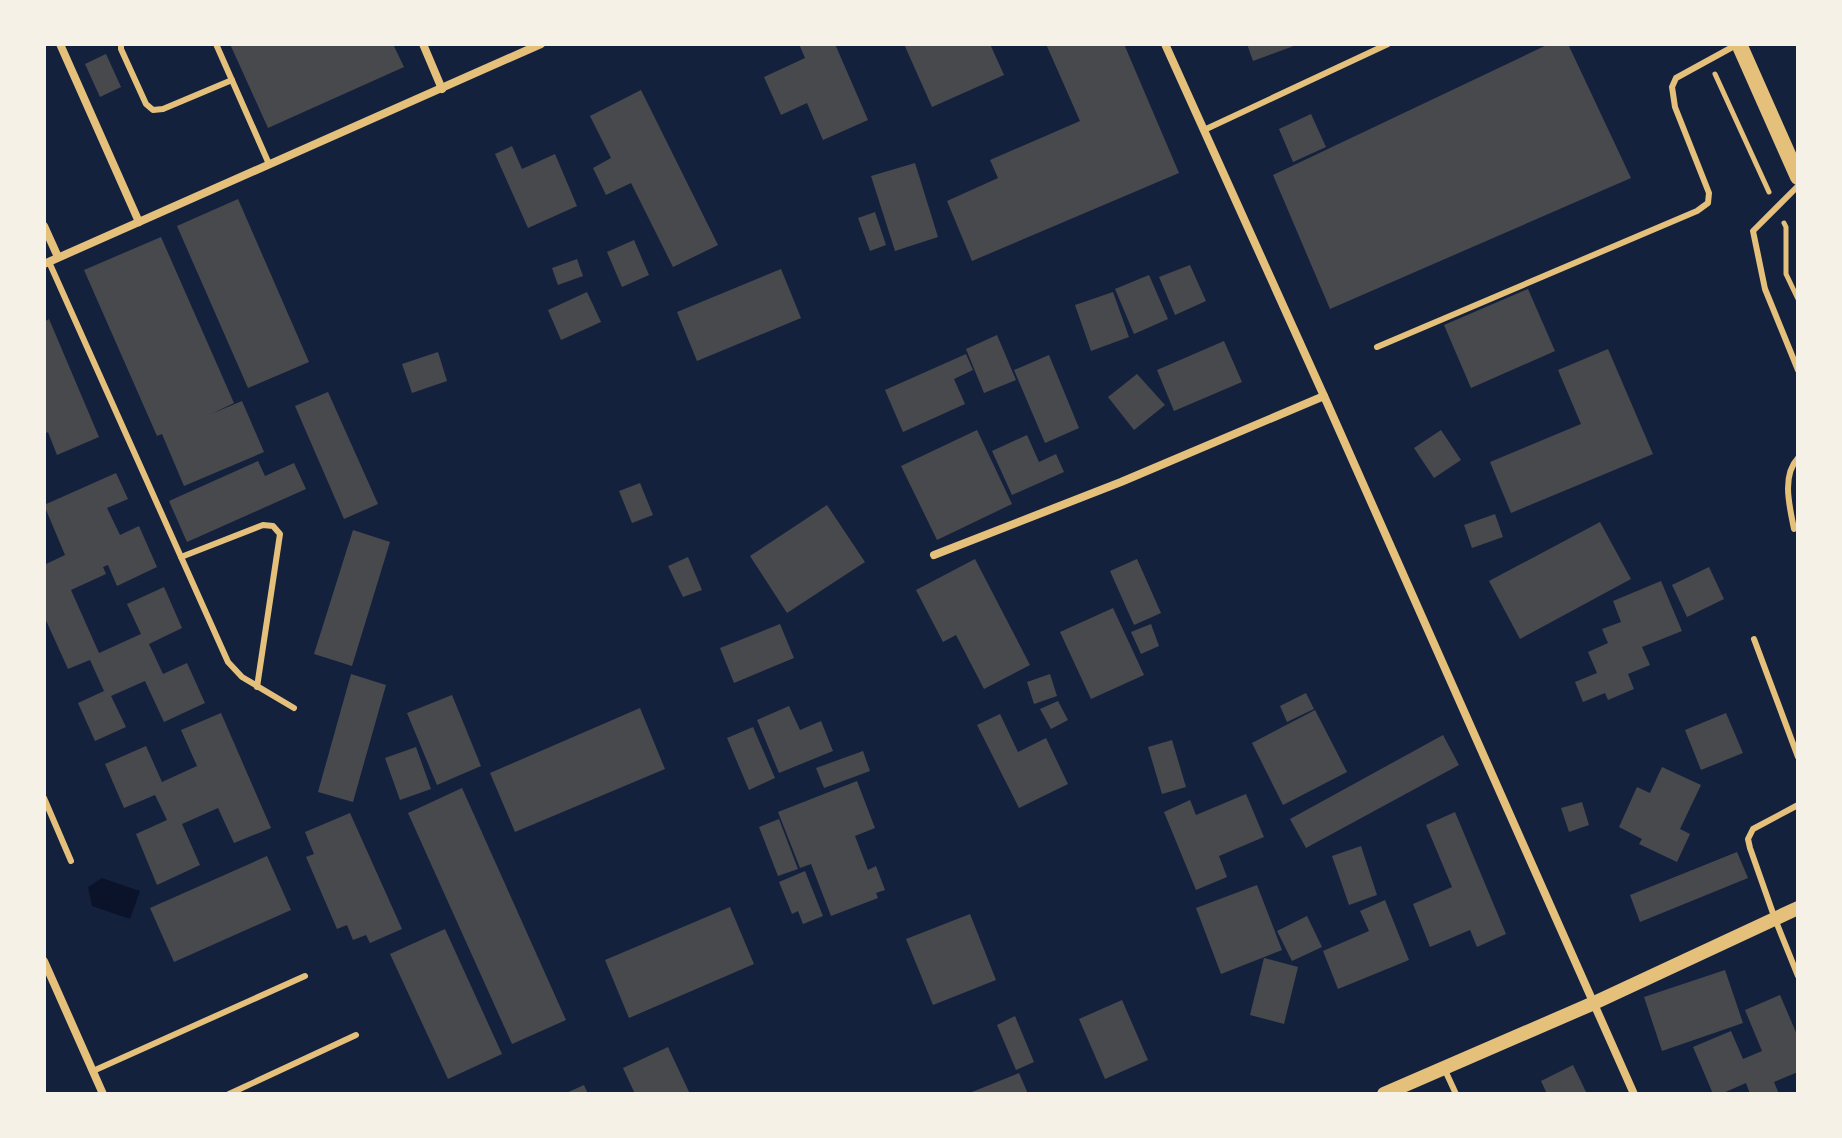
<svg xmlns="http://www.w3.org/2000/svg" width="1842" height="1138" font-family="'Space Grotesk',sans-serif">
	<style>
		.water { fill: #0b132b }
		.building { fill: #48494c }
		.lines { fill: none; stroke-linecap: round; stroke-linejoin: round }
		.path { stroke: #e5c07b; stroke-width: 5 }
		.service { stroke: #e5c07b; stroke-width: 6 }
		.minor { stroke: #e5c07b; stroke-width: 8 }
		.tertiary { stroke: #e5c07b; stroke-width: 14 }
		.secondary { stroke: #e5c07b; stroke-width: 16 }
	</style>
	<rect width="100%" height="100%" fill="#14213d"/>
	<polygon class="water" points="102,878 140,891 130,919 92,906 88,887"/>
	<g class="building">
		<polygon points="230,44 393,44 404,67 268,128"/>
		<polygon points="799,44 835,44 868,120 823,140 807,103 781,115 764,77 805,58"/>
		<polygon points="904,44 990,44 1004,75 932,107"/>
		<polygon points="1046,44 1124,44 1179,173 972,261 947,201 998,178 990,160 1080,121"/>
		<polygon points="1247,44 1299,44 1253,61"/>
		<polygon points="1549,44 1568,44 1631,178 1330,309 1273,175"/>
		<polygon points="106,54 121,87 100,97 85,64"/>
		<polygon points="641,90 718,245 673,267 631,183 606,195 593,168 611,158 590,116"/>
		<polygon points="1311,114 1326,147 1293,162 1279,129"/>
		<polygon points="512,146 522,169 555,154 577,206 528,228 495,154"/>
		<polygon points="915,163 938,237 895,251 871,176"/>
		<polygon points="238,199 309,362 248,388 177,226"/>
		<polygon points="875,212 886,245 870,251 858,218"/>
		<polygon points="161,237 234,403 211,414 242,401 264,452 184,486 162,434 157,436 84,270"/>
		<polygon points="634,240 649,275 622,287 607,252"/>
		<polygon points="577,259 583,276 558,285 552,268"/>
		<polygon points="1190,265 1206,301 1175,315 1159,277"/>
		<polygon points="781,269 801,318 697,361 677,312"/>
		<polygon points="1149,275 1168,319 1134,334 1115,289"/>
		<polygon points="1528,289 1555,351 1471,388 1444,325"/>
		<polygon points="587,292 601,322 561,340 548,310"/>
		<polygon points="1113,292 1129,337 1091,351 1075,305"/>
		<polygon points="49,319 99,437 57,455 48,432 44,434 44,322"/>
		<polygon points="997,335 1016,380 984,393 966,349"/>
		<polygon points="1224,341 1242,382 1174,411 1157,370"/>
		<polygon points="1608,349 1653,454 1511,513 1490,462 1581,424 1558,370"/>
		<polygon points="438,352 447,381 412,393 402,364"/>
		<polygon points="966,354 973,370 954,379 965,404 903,432 885,390"/>
		<polygon points="1049,355 1079,428 1045,443 1014,370"/>
		<polygon points="1137,374 1165,405 1134,430 1108,397"/>
		<polygon points="328,392 378,504 344,519 295,406"/>
		<polygon points="977,430 1012,504 937,540 901,466"/>
		<polygon points="1441,430 1461,460 1434,478 1414,448"/>
		<polygon points="1027,435 1039,462 1056,454 1064,472 1012,495 992,451"/>
		<polygon points="258,461 265,476 294,463 306,489 187,542 169,501"/>
		<polygon points="116,473 128,499 107,508 120,535 139,526 157,567 117,586 108,565 103,567 106,574 71,590 99,653 141,634 127,604 164,587 182,628 149,644 163,674 187,663 205,703 164,722 145,681 111,696 126,727 95,741 78,703 104,691 90,660 68,669 44,616 44,565 65,555 44,505"/>
		<polygon points="640,483 653,515 632,523 619,491"/>
		<polygon points="827,505 865,562 787,613 750,556"/>
		<polygon points="1495,514 1503,537 1472,548 1464,525"/>
		<polygon points="1600,522 1631,579 1520,639 1489,581"/>
		<polygon points="353,530 390,542 352,666 314,654"/>
		<polygon points="688,557 702,590 683,597 668,566"/>
		<polygon points="975,559 1030,665 984,689 956,635 943,642 916,590"/>
		<polygon points="1137,559 1161,613 1134,625 1110,571"/>
		<polygon points="1709,567 1724,599 1687,617 1672,585"/>
		<polygon points="1661,581 1682,631 1642,647 1650,665 1628,674 1634,689 1608,700 1605,693 1583,702 1575,682 1597,673 1588,652 1608,643 1602,629 1621,622 1613,601"/>
		<polygon points="1113,608 1144,675 1091,699 1060,632"/>
		<polygon points="780,624 794,658 734,683 720,648"/>
		<polygon points="1151,624 1159,646 1141,654 1131,632"/>
		<polygon points="351,674 386,685 353,802 318,792"/>
		<polygon points="1050,674 1057,696 1034,704 1027,682"/>
		<polygon points="1306,693 1314,709 1287,722 1280,706"/>
		<polygon points="452,695 481,766 437,785 407,713"/>
		<polygon points="1058,701 1068,720 1051,729 1040,709"/>
		<polygon points="789,706 800,730 821,721 833,751 779,773 757,720"/>
		<polygon points="640,708 665,769 515,832 490,773"/>
		<polygon points="1315,710 1347,772 1283,805 1252,743"/>
		<polygon points="221,713 271,828 234,843 218,808 182,824 200,865 157,885 136,834 167,820 155,795 124,808 105,764 146,746 162,782 197,766 181,730"/>
		<polygon points="1726,713 1743,753 1701,770 1685,730"/>
		<polygon points="1000,714 1018,752 1046,738 1068,784 1019,808 977,725"/>
		<polygon points="753,727 775,778 749,790 727,738"/>
		<polygon points="1443,735 1459,765 1306,848 1290,819"/>
		<polygon points="1172,740 1186,787 1162,794 1148,747"/>
		<polygon points="416,747 431,789 400,800 385,758"/>
		<polygon points="863,751 870,771 824,788 816,768"/>
		<polygon points="1662,767 1701,785 1680,829 1690,834 1677,862 1639,844 1642,839 1619,827 1637,787 1650,793"/>
		<polygon points="857,781 875,828 855,836 868,870 876,866 885,890 876,893 878,898 831,916 811,864 800,868 778,812"/>
		<polygon points="462,788 566,1020 512,1044 408,813"/>
		<polygon points="1246,794 1264,837 1219,856 1227,877 1196,890 1164,812 1190,800 1196,815"/>
		<polygon points="1582,802 1589,825 1569,832 1561,808"/>
		<polygon points="1455,812 1506,934 1477,947 1470,930 1430,947 1413,904 1452,887 1426,825"/>
		<polygon points="350,813 402,929 370,943 366,935 353,940 347,925 337,929 306,857 314,854 305,832"/>
		<polygon points="779,819 798,869 778,876 759,827"/>
		<polygon points="1361,846 1377,895 1349,905 1332,856"/>
		<polygon points="1737,852 1748,878 1640,922 1630,895"/>
		<polygon points="267,856 291,910 174,962 150,908"/>
		<polygon points="805,871 823,916 803,924 798,911 792,914 779,882"/>
		<polygon points="1257,885 1282,950 1221,974 1196,908"/>
		<polygon points="1385,900 1409,960 1338,989 1323,951 1369,931 1360,911"/>
		<polygon points="730,907 754,964 629,1018 605,960"/>
		<polygon points="970,914 996,980 933,1005 906,939"/>
		<polygon points="1307,916 1322,947 1292,961 1277,931"/>
		<polygon points="445,929 502,1054 448,1079 390,954"/>
		<polygon points="1264,958 1298,967 1284,1024 1250,1015"/>
		<polygon points="1725,970 1743,1023 1662,1051 1644,997"/>
		<polygon points="1780,995 1798,1037 1798,1072 1774,1082 1779,1094 1750,1094 1746,1083 1721,1094 1713,1094 1693,1047 1731,1031 1743,1059 1762,1051 1745,1010"/>
		<polygon points="1122,1000 1148,1060 1105,1079 1079,1019"/>
		<polygon points="1015,1016 1034,1062 1016,1070 997,1025"/>
		<polygon points="668,1047 690,1094 635,1094 623,1068"/>
		<polygon points="1573,1065 1587,1094 1547,1094 1541,1081"/>
		<polygon points="1019,1073 1028,1094 967,1094"/>
		<polygon points="584,1085 588,1094 564,1094"/>
	</g>
	<g class="lines">
		<g class="path">
			<polyline points="1715,74 1769,192"/>
			<polyline points="1784,223 1786,227 1786,274 1798,299"/>
		</g>
		<g class="service">
			<polyline points="121,44 121,49 146,104 153,110 163,109 232,80"/>
			<polyline points="216,44 269,164"/>
			<polyline points="1204,130 1388,44"/>
			<polyline points="1798,186 1753,231 1765,289 1798,370"/>
			<polyline points="49,262 228,662 242,677 294,708"/>
			<polyline points="1377,347 1697,211 1708,203 1709,193 1675,107 1672,87 1676,78 1738,44"/>
			<path d="M1794,529c-4,-21 -13,-53 4,-71"/>
			<polyline points="181,557 263,525 273,526 280,534 257,687"/>
			<polyline points="1754,639 1798,757"/>
			<polyline points="44,798 71,861"/>
			<polyline points="1798,805 1753,829 1748,839 1750,848 1775,919 1798,976"/>
			<polyline points="1444,1068 1456,1094"/>
			<polyline points="93,1071 305,976"/>
			<polyline points="229,1094 356,1035"/>
		</g>
		<g class="minor">
			<polyline points="60,44 139,222"/>
			<polyline points="423,44 442,89"/>
			<polyline points="1165,44 1324,396 1634,1094"/>
			<polyline points="44,226 58,257"/>
			<polyline points="44,264 541,44"/>
			<polyline points="934,555 1121,482 1324,396"/>
			<polyline points="44,961 103,1094"/>
		</g>
		<polyline class="tertiary" points="1384,1094 1594,1003 1798,908"/>
		<polyline class="secondary" points="1739,44 1798,177"/>
	</g>
	<rect width="1842" height="1138" fill="none" stroke="#f6f1e7" stroke-width="92"/>
</svg>
